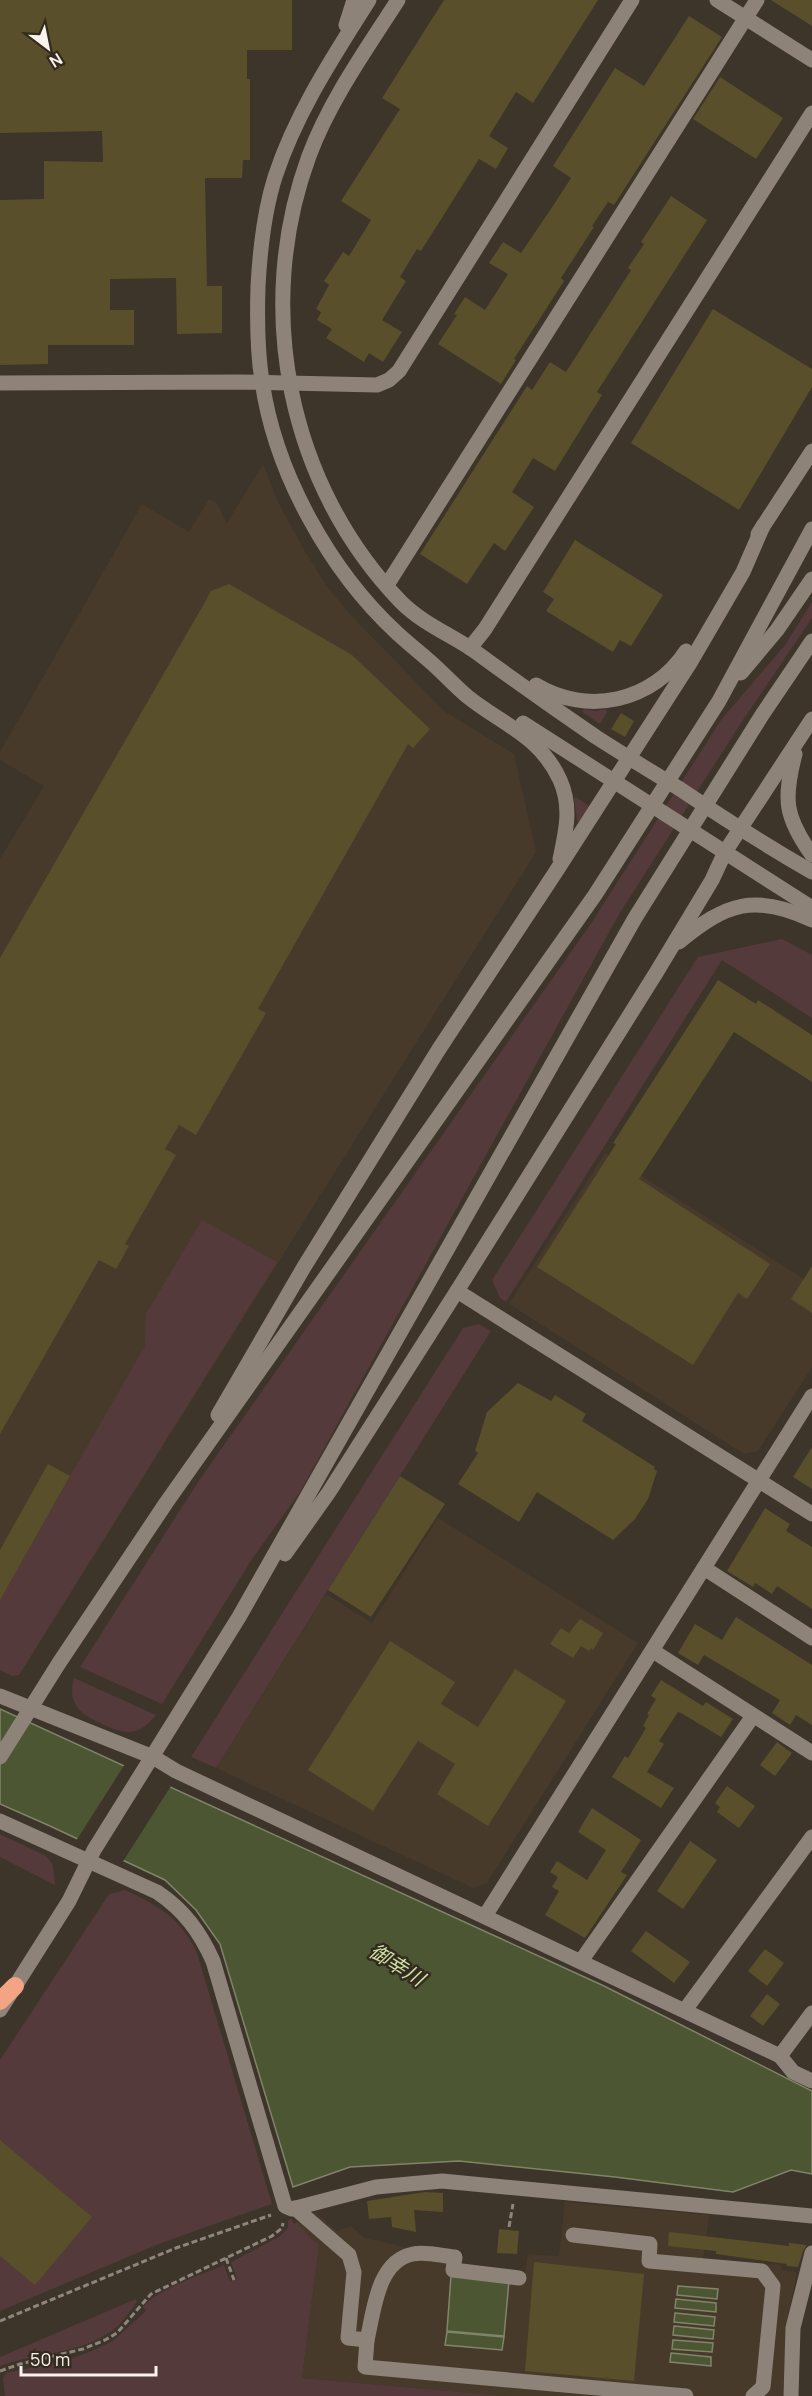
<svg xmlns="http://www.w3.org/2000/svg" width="812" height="2396" font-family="Manrope,'Noto Sans JP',sans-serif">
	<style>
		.built { fill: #483a2b }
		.green { fill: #543a3b }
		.water { fill: #4c5632; stroke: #80856a; stroke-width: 1.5 }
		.pier { fill: #3d342a }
		.building { fill: #594f2a }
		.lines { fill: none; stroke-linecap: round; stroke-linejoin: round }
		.path { stroke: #8e867e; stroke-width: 3; stroke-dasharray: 6 3; stroke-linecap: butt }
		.minor { stroke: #8e8378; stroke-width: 15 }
		.highway { stroke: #f3a484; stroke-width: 18 }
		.labels { text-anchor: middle; stroke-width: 5; stroke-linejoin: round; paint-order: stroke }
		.water-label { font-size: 20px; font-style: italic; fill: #cfe2a2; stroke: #332a20 }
	</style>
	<rect width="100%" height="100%" fill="#3d342a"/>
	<g class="built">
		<polygon points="263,464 278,502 304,550 328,588 350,614 444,711 514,754 536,852 19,1675 12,1676 0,1670 0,859 44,786 0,760 0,752 142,504 189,532 209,499 217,503 227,523"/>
		<polygon points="605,1153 812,1284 812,1367 758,1451 744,1454 509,1304"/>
		<polygon points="438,1518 638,1643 487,1883 473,1888 216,1768 326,1594 372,1623"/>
		<polygon points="565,2202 709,2215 703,2259 781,2265 781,2270 797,2272 787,2322 783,2396 505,2396 302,2378 319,2244 310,2239 297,2223 315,2212 337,2231 351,2226 363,2237 411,2249 462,2254 461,2267 525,2273 528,2254 559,2256"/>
	</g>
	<g class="green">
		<polygon points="812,602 812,618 741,723 618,916 300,1492 252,1559 162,1704 80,1667 198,1482 590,925 721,720 785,645"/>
		<polygon points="584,709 596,711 606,709 607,712 600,724 582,712"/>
		<polygon points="576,797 589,806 579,822 577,820 574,798"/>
		<polygon points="782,939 812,955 812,1018 722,960 506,1302 500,1298 492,1280 698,957"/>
		<polygon points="202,1220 277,1262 19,1675 12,1676 0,1670 0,1592 5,1590 145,1346 146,1314"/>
		<polygon points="479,1324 491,1331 216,1768 191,1757 463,1328"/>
		<path d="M74,1678l82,37c-17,22 -31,20 -54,9 -22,-10 -35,-20 -28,-46z"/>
		<polygon points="0,1834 46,1856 53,1865 55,1885 0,1857"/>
		<path d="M125,1890c34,16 56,28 72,63l75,251 -111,39 -161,68v-251l109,-166z"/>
		<path d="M292,2219l2,5 3,-2c8,9 12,17 22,22l-17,134 203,18h-500l-2,-18 3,-5 64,-14 24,-9 20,-10 32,-29 -3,-4c16,-19 59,-32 81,-42l6,16 7,-2 -6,-17 48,-25 9,-9v-8z"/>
		<path d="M136,2299l1,2c-5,8 -11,16 -17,23 -32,31 -81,27 -120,42v-9z"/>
	</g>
	<g class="water">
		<polygon points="0,1709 604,1986 812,2091 812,2174 791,2170 733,2192 615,2177 459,2161 350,2167 293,2187 220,1944 196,1910 165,1880 50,1826 0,1804"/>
		<polygon points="451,2276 509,2281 504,2336 447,2331"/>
		<polygon points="678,2286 718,2289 717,2299 677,2295"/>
		<polygon points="676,2299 716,2303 716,2312 675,2308"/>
		<polygon points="675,2313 715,2317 714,2326 674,2322"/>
		<polygon points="674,2326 714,2330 713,2339 673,2335"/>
		<polygon points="447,2332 504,2337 502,2350 445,2345"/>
		<polygon points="673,2340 713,2343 712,2352 672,2349"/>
		<polygon points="671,2353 711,2357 711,2366 670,2362"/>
	</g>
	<polygon class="pier" points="125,1764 171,1786 122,1863 76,1841"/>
	<g class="building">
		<polygon points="0,0 292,0 292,50 247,50 247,79 250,79 250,160 243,160 242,178 205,178 207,286 222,286 222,333 177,334 176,278 110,279 110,310 134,310 134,345 48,345 48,364 0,365 0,200 44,199 44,161 103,162 102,131 0,133"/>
		<polygon points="444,0 598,0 533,103 516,92 489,136 508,148 496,169 479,159 421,251 417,249 400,277 406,281 382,320 402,332 383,362 369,353 364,362 326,338 332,329 317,320 321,312 316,309 329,285 324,281 343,252 349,256 371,220 341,201 400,109 382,98"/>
		<polygon points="771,0 812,0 812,26"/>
		<polygon points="689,16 722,37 614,205 608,202 592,226 594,227 561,278 564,281 514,359 516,360 501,384 438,344 457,315 454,314 465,297 485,310 508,274 489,263 503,242 521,253 555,203 571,178 553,166 615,68 644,86"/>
		<polygon points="720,77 783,118 756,159 693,119"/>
		<polygon points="671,196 707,220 597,392 602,395 555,471 533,458 512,492 534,507 505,551 494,543 467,584 420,554 527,386 532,390 550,362 566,372 631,270 628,268 644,244 641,242"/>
		<polygon points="713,309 812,369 812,387 739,510 631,443"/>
		<polygon points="575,540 663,595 631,646 620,640 613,652 546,611 554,599 543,592"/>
		<polygon points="229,584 352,655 430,729 413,748 408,744 258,1009 266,1013 196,1135 179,1125 165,1149 176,1155 125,1244 129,1246 116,1269 99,1260 0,1434 0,958 205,602 211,591"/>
		<polygon points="621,713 634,721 625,737 611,729"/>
		<polygon points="718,980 756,1004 758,1000 812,1035 812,1082 734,1032 639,1179 770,1264 747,1299 738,1293 693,1365 537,1267 616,1144 613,1143"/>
		<polygon points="812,1266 812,1313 791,1299"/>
		<polygon points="518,1383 551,1401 555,1395 586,1414 582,1421 655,1467 654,1469 657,1471 648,1499 635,1519 613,1540 537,1492 519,1522 458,1484 478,1453 475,1451 487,1412"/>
		<polygon points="812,1447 812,1489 793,1477"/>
		<polygon points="48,1464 70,1476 0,1600 0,1550"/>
		<polygon points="400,1476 445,1504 371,1617 328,1590"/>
		<polygon points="765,1508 790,1524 786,1531 812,1547 812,1609 777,1586 772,1594 755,1583 753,1587 727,1571"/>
		<polygon points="736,1617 812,1665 812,1725 796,1715 790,1725 772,1713 780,1700 704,1655 698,1665 678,1653 695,1624 722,1640"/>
		<polygon points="580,1619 603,1633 593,1650 591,1648 589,1651 581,1646 573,1658 550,1644 561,1628 569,1633"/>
		<polygon points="390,1641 455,1682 441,1704 478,1727 515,1669 566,1701 488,1826 437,1794 455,1764 418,1741 373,1811 308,1770"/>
		<polygon points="661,1680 703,1706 706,1702 733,1719 721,1737 681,1713 678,1712 659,1741 664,1744 647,1772 674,1788 661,1808 612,1777 625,1756 628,1758 646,1728 643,1726 649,1715 647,1714 656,1699 651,1696"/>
		<polygon points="777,1742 792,1753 775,1776 760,1765"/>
		<polygon points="727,1786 755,1806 739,1828 717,1812 720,1807 715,1803"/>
		<polygon points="592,1808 641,1840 621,1872 627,1875 585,1938 545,1915 559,1891 552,1887 558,1877 550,1872 557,1861 587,1880 606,1850 578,1832"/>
		<polygon points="690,1841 717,1860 683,1909 657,1891"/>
		<polygon points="646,1931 690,1962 674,1983 631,1951"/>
		<polygon points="765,1949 784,1963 767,1986 748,1971"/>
		<polygon points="767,1994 780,2004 763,2026 750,2016"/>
		<polygon points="0,2140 92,2217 35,2285 0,2256"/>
		<polygon points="425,2192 443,2193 443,2212 414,2210 416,2232 392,2227 391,2217 369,2219 367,2201"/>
		<polygon points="499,2229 519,2231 517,2254 497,2253"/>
		<polygon points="669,2232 789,2246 789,2243 807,2245 803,2251 798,2267 786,2266 787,2264 716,2254 716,2251 668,2246"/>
		<polygon points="534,2262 644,2274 634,2381 525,2371"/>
	</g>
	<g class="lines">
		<g class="path">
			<polyline points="509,2227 513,2204"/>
			<polyline points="226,2258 234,2280"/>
			<polyline points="0,2321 176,2248 271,2215"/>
			<polyline points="0,2371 20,2364 83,2349 105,2340 117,2333 151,2294 272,2236 282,2228 283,2223"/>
		</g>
		<g class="minor">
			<path d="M369,0c-36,57 -73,113 -94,177 -11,35 -15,72 -17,109 -1,32 -1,64 4,95 13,92 68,190 135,252 13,12 26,22 38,33 11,10 22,22 33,31 35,28 72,39 92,83 12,27 6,51 0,79"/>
			<path d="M398,0c-32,50 -68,100 -89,156 -56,152 -21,329 92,446 21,21 48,32 72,48 41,30 82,59 123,87 28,18 56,35 84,52 43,29 87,57 132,83"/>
			<polyline points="717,0 812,60"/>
			<polyline points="346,25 354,0"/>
			<polyline points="0,383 239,382 377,385 389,380 399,371 632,0"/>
			<polyline points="758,534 812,451"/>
			<polyline points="387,585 757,0"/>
			<polyline points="470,648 485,629 812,113"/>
			<polyline points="741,673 777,630 812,579"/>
			<path d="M536,685c51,31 117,17 150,-34"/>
			<polyline points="523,723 812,908"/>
			<path d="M795,754c-12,46 -10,63 17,101"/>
			<path d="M679,942c47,-39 76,-49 133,-22"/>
			<polyline points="457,1291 812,1514"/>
			<polyline points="218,1415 304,1267 439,1049 557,870 690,663 743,572 763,526"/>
			<polyline points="285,1554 329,1492 457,1291 656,973 712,880 725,852 812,719"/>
			<polyline points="704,1568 812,1638"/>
			<polyline points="653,1651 812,1753"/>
			<polyline points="0,1696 153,1757 176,1771 780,2056 793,2072 812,2081"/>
			<polyline points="0,1757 59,1663 166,1503 595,895 719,701 812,529"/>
			<path d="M0,1821l157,71c27,18 43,40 56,69l72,245 7,3 84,-22 66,-6 370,35"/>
			<polyline points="485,1916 812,1396"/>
			<polyline points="581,1961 753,1716"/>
			<polyline points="0,2010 69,1901 94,1850 239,1617 635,918 762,715 812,641"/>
			<polyline points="685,2010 812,1837"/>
			<polyline points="780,2056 812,2013"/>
			<polyline points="295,2208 349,2255 354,2272 348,2338 367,2340 365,2367 686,2396"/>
			<polyline points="573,2235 650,2244 649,2261 762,2271 773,2286 763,2387 753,2396"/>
			<path d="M367,2340c7,-29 10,-79 46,-86 12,-3 30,2 42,3l-2,13 66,8"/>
			<polyline points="791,2396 793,2328 812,2253"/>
		</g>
		<polyline class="highway" points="0,2001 15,1986"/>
	</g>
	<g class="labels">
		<g class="water-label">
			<text transform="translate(397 1965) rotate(32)" y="7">御幸川</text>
		</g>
	</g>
	<g transform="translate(48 48) rotate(148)" stroke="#332a20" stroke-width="4.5" paint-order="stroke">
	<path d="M0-4.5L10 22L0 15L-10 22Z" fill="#f9f3ec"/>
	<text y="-9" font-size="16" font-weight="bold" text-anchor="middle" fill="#f9f3ec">N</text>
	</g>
	<path d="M21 2366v9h135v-9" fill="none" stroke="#f9f3ec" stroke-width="3"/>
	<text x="30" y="2366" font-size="18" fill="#f9f3ec" stroke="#332a20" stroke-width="4.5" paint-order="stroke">50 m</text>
</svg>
